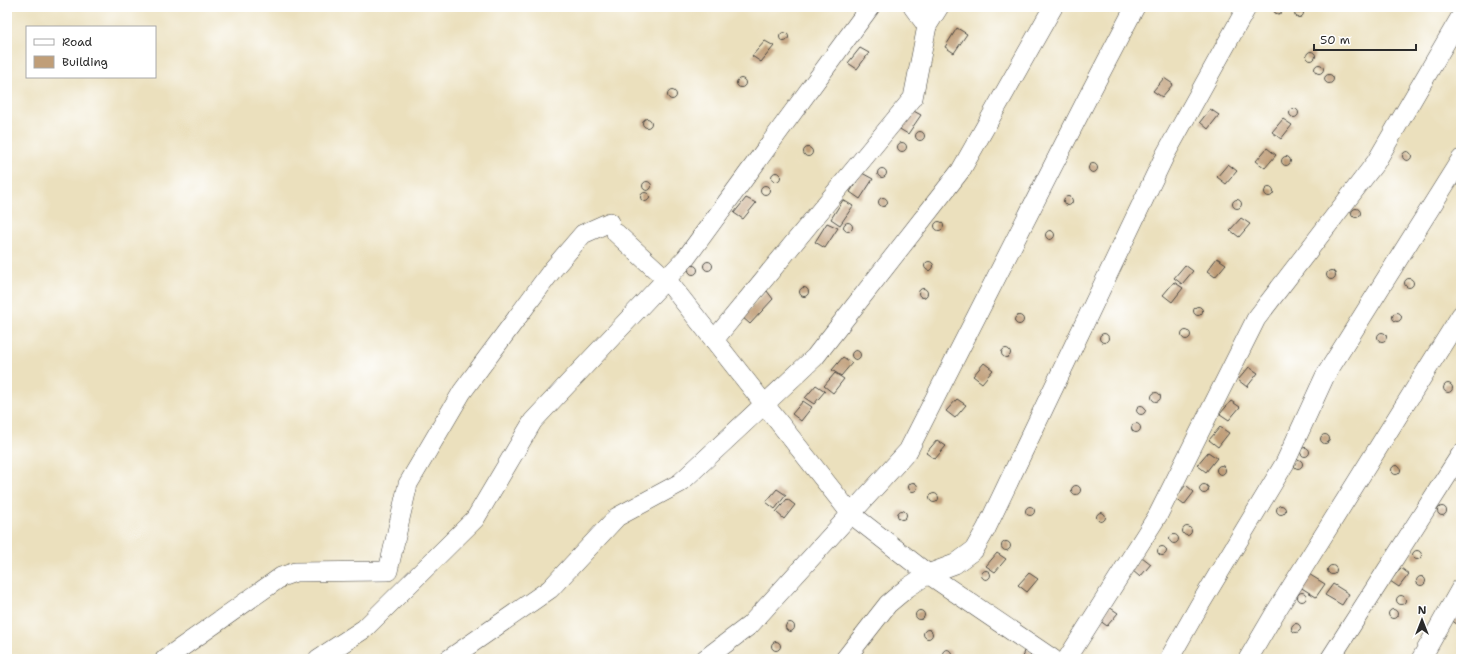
<svg xmlns="http://www.w3.org/2000/svg" width="1468" height="666" font-family="'Shantell Sans',sans-serif">
	<style>
		.building { fill: #c09e78 }
		.lines { fill: none; stroke-linecap: round; stroke-linejoin: round }
		.minor-casing { stroke: #484641; stroke-width: 20 }
		.minor { stroke: #fff; stroke-width: 19 }
	</style>
	<rect width="100%" height="100%" fill="#fff"/>
	<filter id="ink" filterUnits="userSpaceOnUse"><feTurbulence type="fractalNoise" baseFrequency=".025" numOctaves="2"/><feDisplacementMap in="SourceGraphic" scale="8" xChannelSelector="R" yChannelSelector="G"/><feConvolveMatrix kernelMatrix="1 2 1 2 8 2 1 2 1" color-interpolation-filters="sRGB"/></filter>
	<filter id="wash" filterUnits="userSpaceOnUse"><feTurbulence type="fractalNoise" baseFrequency=".012" numOctaves="4" result="noise"/><feDisplacementMap in="SourceGraphic" scale="16" xChannelSelector="R" yChannelSelector="G"/><feGaussianBlur stdDeviation="0.9" result="paint"/><feColorMatrix in="noise" values="0 0 0 0 0 0 0 0 0 0 0 0 0 0 0 0 0 1.4 0 .05"/><feComposite in="paint" operator="in"/></filter>
	<g filter="url(#wash)">
		<rect width="100%" height="100%" fill="#ebe0bd"/>
		<g id="blocks">
			<g class="building">
				<circle cx="1278" cy="10" r="4"/>
				<circle cx="1299" cy="13" r="4.5"/>
				<polygon points="957,28 967,34 954,53 945,47"/>
				<circle cx="784" cy="37" r="4.5"/>
				<polygon points="765,41 774,46 761,62 752,56"/>
				<polygon points="860,48 869,53 857,69 848,63"/>
				<circle cx="1311" cy="56" r="4.5"/>
				<circle cx="1319" cy="69" r="4.5"/>
				<circle cx="1329" cy="79" r="4.5"/>
				<polygon points="1164,78 1173,84 1162,97 1153,91"/>
				<circle cx="741" cy="83" r="4.5"/>
				<circle cx="672" cy="95" r="4.5"/>
				<circle cx="1294" cy="113" r="4.5"/>
				<polygon points="910,109 921,115 908,134 898,128"/>
				<polygon points="1210,109 1219,115 1208,129 1200,122"/>
				<circle cx="647" cy="123" r="4.5"/>
				<polygon points="1283,119 1292,125 1281,139 1272,132"/>
				<circle cx="920" cy="136" r="4.5"/>
				<circle cx="902" cy="147" r="4.5"/>
				<circle cx="808" cy="152" r="4.5"/>
				<polygon points="1267,148 1276,155 1265,168 1256,161"/>
				<circle cx="1407" cy="156" r="4.5"/>
				<circle cx="1286" cy="161" r="4.5"/>
				<circle cx="1093" cy="168" r="4.5"/>
				<polygon points="1228,164 1237,171 1226,184 1217,177"/>
				<circle cx="882" cy="173" r="4.5"/>
				<circle cx="776" cy="177" r="4.5"/>
				<polygon points="862,173 873,179 860,199 850,192"/>
				<circle cx="647" cy="186" r="4.5"/>
				<circle cx="765" cy="190" r="4.5"/>
				<circle cx="1269" cy="192" r="4.5"/>
				<circle cx="645" cy="197" r="4.5"/>
				<circle cx="1068" cy="201" r="4.5"/>
				<circle cx="883" cy="202" r="4.5"/>
				<polygon points="746,198 756,203 743,219 734,213"/>
				<circle cx="1237" cy="204" r="4.5"/>
				<polygon points="843,200 853,206 840,225 831,219"/>
				<circle cx="1356" cy="213" r="4.5"/>
				<polygon points="1241,218 1250,224 1239,237 1230,230"/>
				<circle cx="939" cy="226" r="4.5"/>
				<circle cx="848" cy="227" r="4.5"/>
				<polygon points="827,223 838,228 825,248 815,242"/>
				<circle cx="1050" cy="235" r="4.5"/>
				<polygon points="1217,258 1226,264 1215,277 1207,271"/>
				<circle cx="929" cy="266" r="4.5"/>
				<circle cx="708" cy="266" r="4.5"/>
				<polygon points="1185,265 1193,271 1182,284 1174,278"/>
				<circle cx="693" cy="270" r="4.5"/>
				<circle cx="1331" cy="275" r="4.5"/>
				<circle cx="1409" cy="283" r="4.5"/>
				<polygon points="1174,282 1183,288 1172,302 1163,295"/>
				<circle cx="804" cy="292" r="4.5"/>
				<circle cx="923" cy="293" r="4.5"/>
				<polygon points="767,291 773,299 750,324 742,317"/>
				<circle cx="1198" cy="311" r="4.5"/>
				<circle cx="1397" cy="317" r="4.5"/>
				<circle cx="1019" cy="320" r="4.5"/>
				<circle cx="1186" cy="335" r="4.5"/>
				<circle cx="1382" cy="337" r="4.5"/>
				<circle cx="1104" cy="338" r="4.5"/>
				<circle cx="1006" cy="353" r="4.5"/>
				<circle cx="856" cy="355" r="4.5"/>
				<polygon points="843,357 852,363 841,376 832,370"/>
				<polygon points="984,363 993,370 982,383 973,376"/>
				<polygon points="1249,367 1258,373 1247,387 1238,380"/>
				<polygon points="835,373 844,379 833,393 824,386"/>
				<circle cx="1448" cy="388" r="4.5"/>
				<polygon points="816,385 825,391 814,404 805,398"/>
				<circle cx="1156" cy="397" r="4.5"/>
				<polygon points="957,399 966,405 955,418 946,411"/>
				<polygon points="803,401 812,407 801,421 792,414"/>
				<polygon points="1231,401 1240,407 1229,420 1220,414"/>
				<circle cx="1141" cy="410" r="4.5"/>
				<circle cx="1136" cy="428" r="4.5"/>
				<polygon points="1220,427 1229,433 1218,447 1209,440"/>
				<circle cx="1325" cy="439" r="4.5"/>
				<polygon points="937,440 946,446 935,459 926,453"/>
				<circle cx="1305" cy="452" r="4.5"/>
				<polygon points="1208,452 1217,458 1206,472 1197,465"/>
				<circle cx="1298" cy="464" r="4.5"/>
				<circle cx="1396" cy="470" r="4.5"/>
				<circle cx="1221" cy="470" r="4.5"/>
				<circle cx="913" cy="487" r="4.5"/>
				<circle cx="1204" cy="489" r="4.5"/>
				<polygon points="1186,485 1194,492 1184,505 1175,498"/>
				<circle cx="1076" cy="490" r="4.5"/>
				<polygon points="777,489 786,495 775,509 766,502"/>
				<circle cx="934" cy="498" r="4.5"/>
				<polygon points="787,499 795,505 784,519 776,512"/>
				<circle cx="1281" cy="510" r="4.5"/>
				<circle cx="1442" cy="511" r="4.5"/>
				<circle cx="1030" cy="511" r="4.5"/>
				<circle cx="902" cy="515" r="4.5"/>
				<circle cx="1101" cy="517" r="4.5"/>
				<circle cx="1187" cy="531" r="4.5"/>
				<circle cx="1174" cy="539" r="4.5"/>
				<circle cx="1006" cy="546" r="4.5"/>
				<circle cx="1162" cy="551" r="4.5"/>
				<circle cx="1417" cy="555" r="4.5"/>
				<polygon points="997,553 1006,559 995,572 986,566"/>
				<polygon points="1142,557 1151,564 1140,577 1132,570"/>
				<circle cx="1332" cy="570" r="4.5"/>
				<polygon points="1401,568 1409,574 1399,587 1390,581"/>
				<circle cx="986" cy="575" r="4.5"/>
				<polygon points="1029,573 1038,579 1027,592 1018,585"/>
				<polygon points="1307,573 1325,584 1316,597 1297,585"/>
				<circle cx="1421" cy="581" r="4.5"/>
				<polygon points="1333,584 1349,594 1342,605 1325,595"/>
				<circle cx="1302" cy="597" r="4.5"/>
				<circle cx="1401" cy="600" r="4.5"/>
				<polygon points="1461,605 1461,622 1458,625 1450,619"/>
				<polygon points="1109,607 1118,613 1107,626 1099,620"/>
				<circle cx="1393" cy="614" r="4.5"/>
				<circle cx="920" cy="615" r="4.5"/>
				<circle cx="790" cy="627" r="4.5"/>
				<circle cx="1296" cy="628" r="4.5"/>
				<circle cx="928" cy="634" r="4.5"/>
				<circle cx="776" cy="646" r="4.5"/>
				<circle cx="947" cy="654" r="4.5"/>
				<circle cx="1027" cy="654" r="4"/>
			</g>
		</g>
	</g>
	<g filter="url(#ink)">
		<use href="#blocks" fill-opacity="0" stroke="#484641" stroke-width="1"/>
		<g class="lines">
			<defs>
				<g id="minor">
					<polyline points="927,26 939,7"/>
					<polyline points="616,233 666,279 851,514 928,574 1053,659"/>
					<polyline points="714,340 913,98 927,26 913,7"/>
					<polyline points="165,659 281,577 295,572 388,571 408,484 462,392 553,269 583,234 610,222"/>
					<polyline points="318,659 364,629 475,519 533,421 686,258 870,7"/>
					<polyline points="449,659 550,589 617,517 680,483 815,357 961,170 1053,7"/>
					<polyline points="705,659 750,625 908,451 1089,95 1135,7"/>
					<polyline points="845,659 888,604 907,588 928,574 955,564 974,550 986,529 1165,155 1247,7"/>
					<polyline points="1067,659 1158,515 1256,319 1376,162 1461,16"/>
					<polyline points="1169,659 1199,606 1285,463 1325,376 1461,159"/>
					<polyline points="1248,659 1275,613 1461,315"/>
					<polyline points="1330,659 1461,454"/>
					<polyline points="1421,659 1461,588"/>
				</g>
			</defs>
			<use href="#minor" class="minor-casing"/>
			<use href="#minor" class="minor"/>
		</g>
	</g>
	<rect width="1468" height="666" fill="none" stroke="#fff" stroke-width="24"/>
	<rect x="26" y="26" width="130" height="52" fill="#ffffff" stroke="#aaaaaa"/>
	<rect x="34" y="39" width="20" height="6" fill="#ffffff" stroke="#aaaaaa"/>
	<text x="62" y="46" font-size="12" fill="#2b2b2b">Road</text>
	<rect x="34" y="56" width="20" height="12" fill="#c09e78" stroke="#aaaaaa"/>
	<text x="62" y="66" font-size="12" fill="#2b2b2b">Building</text>
	<g transform="translate(1422 620)" stroke="#ffffff" stroke-width="3" paint-order="stroke">
	<path d="M0-3L7 15L0 10L-7 15Z" fill="#2b2b2b"/>
	<text y="-6" font-size="11" font-weight="bold" text-anchor="middle" fill="#2b2b2b">N</text>
	</g>
	<path d="M1314 44v6h102v-6" fill="none" stroke="#2b2b2b" stroke-width="2"/>
	<text x="1320" y="44" font-size="12" fill="#2b2b2b" stroke="#ffffff" stroke-width="3" paint-order="stroke">50 m</text>
</svg>
